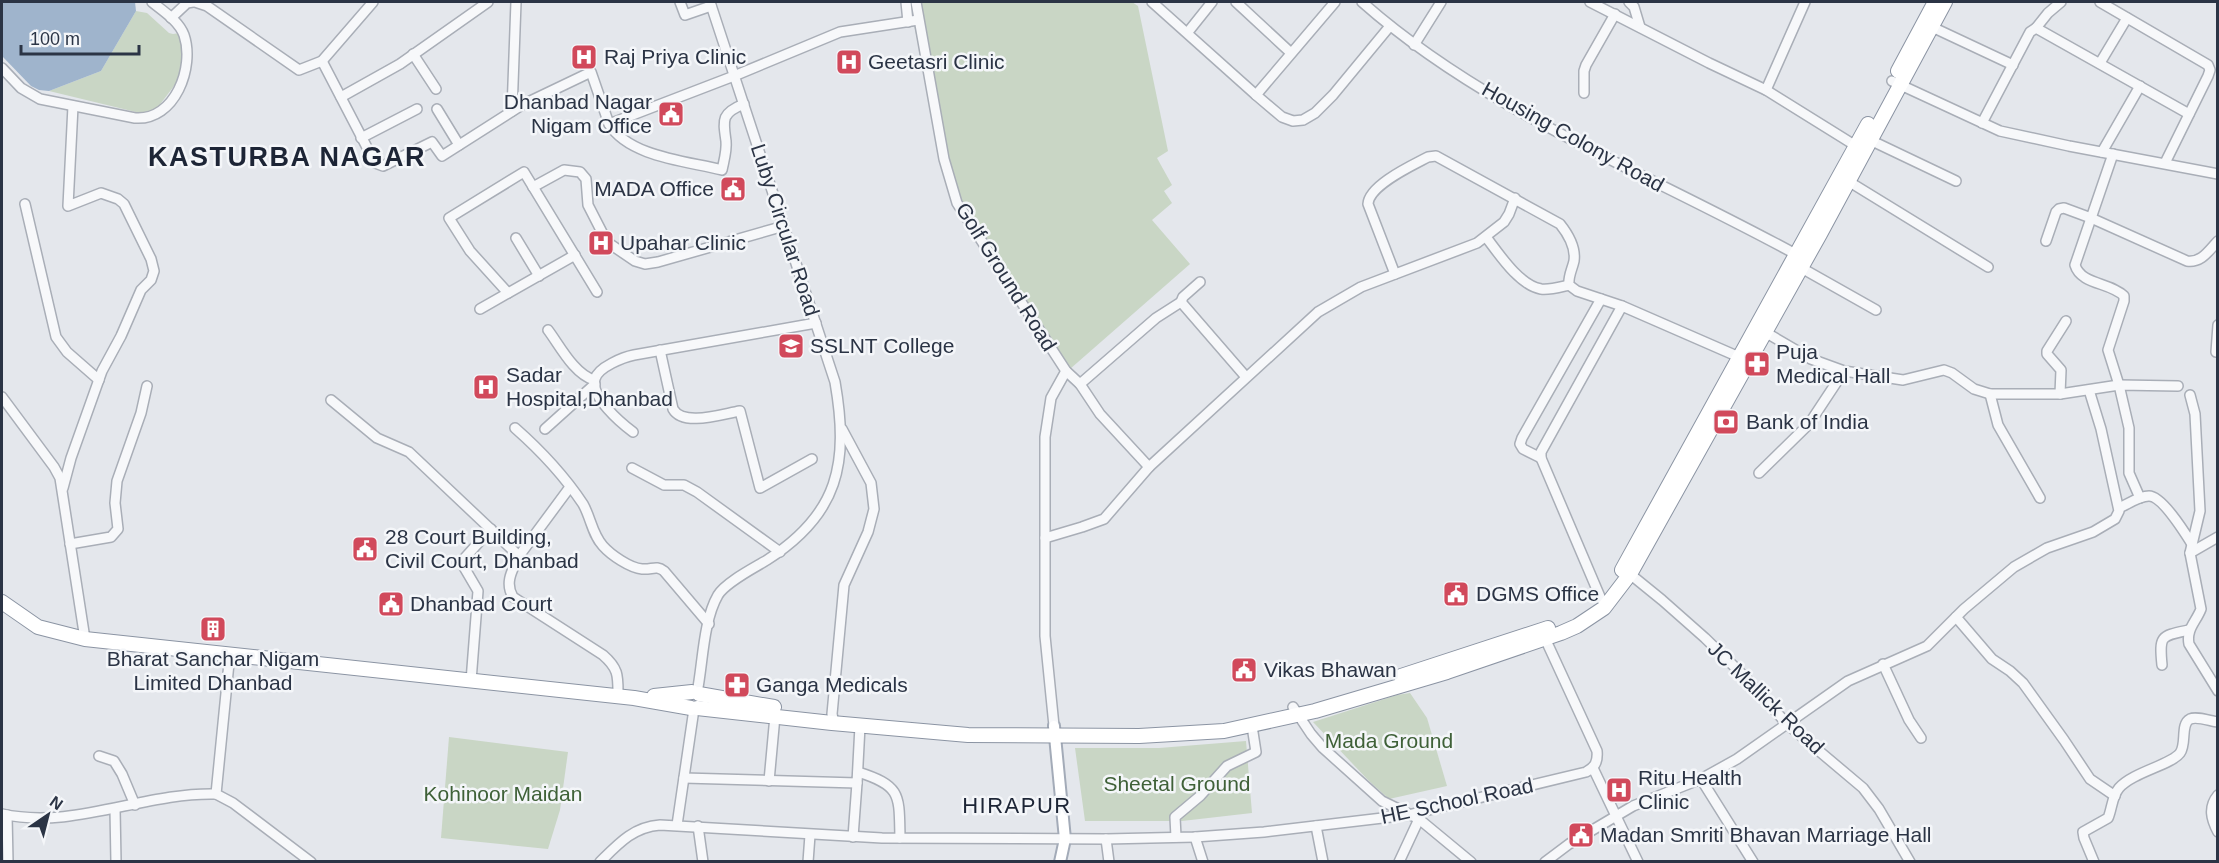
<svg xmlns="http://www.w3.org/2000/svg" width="2219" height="863" font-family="Arial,sans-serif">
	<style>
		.green { fill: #c9d6c5 }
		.water { fill: #9fb4cc }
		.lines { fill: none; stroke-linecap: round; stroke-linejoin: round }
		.minor-casing { stroke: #a9aeb7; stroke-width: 12 }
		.major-casing { stroke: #a3abb8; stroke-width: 14 }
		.highway-casing { stroke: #8b94a3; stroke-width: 16 }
		.minor { stroke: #f7f8fa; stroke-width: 9 }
		.major { stroke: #fff; stroke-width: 10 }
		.highway { stroke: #fff; stroke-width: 14 }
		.labels { text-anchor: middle; stroke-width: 5; stroke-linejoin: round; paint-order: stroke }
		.poi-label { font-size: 21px; fill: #2b3445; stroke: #f4f6f9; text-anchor: start }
		.street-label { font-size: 21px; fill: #2b3445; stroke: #f4f6f9 }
		.park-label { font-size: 21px; fill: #3f6138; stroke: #f4f6f9 }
		.neighbourhood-label { font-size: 22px; letter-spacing: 1.5px; fill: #1d2536; stroke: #f4f6f9 }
		.district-label { font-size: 27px; font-weight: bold; letter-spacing: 1.5px; fill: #1d2536; stroke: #f4f6f9 }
	</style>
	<rect width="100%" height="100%" fill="#e4e7ec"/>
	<g class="green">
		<polygon points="909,2 1132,2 1138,6 1168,151 1157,158 1172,185 1164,191 1172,203 1152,220 1190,264 1070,369 959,202 944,163"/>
		<polygon points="136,11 147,13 169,33 173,34 180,33 185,59 180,78 158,107 151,112 140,113 49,91 101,71"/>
		<polygon points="1410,693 1427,718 1447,786 1389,799 1369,781 1313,722 1397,695"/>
		<polygon points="449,737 568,752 560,810 548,849 441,838"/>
		<polygon points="1246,741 1252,813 1182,821 1085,821 1075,748 1159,748"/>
	</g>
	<polygon class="water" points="2,2 135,2 136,11 101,71 49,91 39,90 31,86 2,56"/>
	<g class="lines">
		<defs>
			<g id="minor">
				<polyline points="195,2 207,6 299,70 322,61 373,2"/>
				<polyline points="680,2 685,15 711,6"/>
				<polyline points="906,2 908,22"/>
				<polyline points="916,2 944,159 957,203 1066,371 1080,384 1100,414 1149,467"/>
				<polyline points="1152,2 1256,95 1282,117 1293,121 1303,120 1315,113 1333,95 1390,26"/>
				<polyline points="1236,2 1291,53"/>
				<path d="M1362,2c124,110 292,174 437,254"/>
				<polyline points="1590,2 1709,63 1766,90 1856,146"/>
				<polyline points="1629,2 1634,7 1640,27"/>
				<polyline points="2100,2 2208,65 2210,70 2208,76 2165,163"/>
				<polyline points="171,18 187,3 193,2"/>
				<polyline points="1932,27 2013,65"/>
				<polyline points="2036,28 2048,13 2061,2"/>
				<polyline points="1188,32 1212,2"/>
				<polyline points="1414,45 1441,2"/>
				<polyline points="413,54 436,89"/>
				<polyline points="322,61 373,159 375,163 383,166 432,142 442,156 522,105 591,72 609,124 734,76 840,32 918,20"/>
				<polyline points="2100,63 2127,18"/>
				<path d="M2,68l19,20 19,11 95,19c40,3 60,-51 49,-83 -5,-14 -21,-24 -32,-33"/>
				<polyline points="1892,81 2000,131 2069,146 2218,174"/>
				<polyline points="1766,90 1805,2"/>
				<polyline points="1584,93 1584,71 1586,65 1615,14"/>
				<polyline points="1256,95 1335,2"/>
				<polyline points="341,97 400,64 488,2"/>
				<polyline points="437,109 459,145"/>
				<polyline points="512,111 516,2"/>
				<polyline points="1982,123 2030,32 2036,28 2189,114"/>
				<path d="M609,124c20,33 78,37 113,46 2,-10 5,-19 4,-29 -3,-21 -5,-28 18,-37"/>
				<polyline points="361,138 417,109"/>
				<polyline points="1870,140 1956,181"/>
				<polyline points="2102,152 2140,86"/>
				<path d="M2113,154l-38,111c6,20 35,17 49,31v5l-16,49 11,35 10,43v45l11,25"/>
				<polyline points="1848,181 1988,267"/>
				<polyline points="533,187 564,170 580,172 586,179 588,205 607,242 635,261 645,264 658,262 784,226"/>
				<polyline points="25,204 56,337 67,352 99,380"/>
				<path d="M1486,237c13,17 33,48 55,52 9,1 19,-2 28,-4"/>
				<polyline points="516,238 539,276"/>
				<path d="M2046,241l10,-29 3,-3 5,-1 27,10 96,43c15,2 22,-11 31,-20"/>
				<polyline points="1798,266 1876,310"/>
				<path d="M1395,274l-27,-70c1,-19 45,-39 60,-47l8,-1 124,68c8,10 16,23 14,37 -2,9 -6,15 -5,24l8,6 45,15 117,51"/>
				<polyline points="508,293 470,251 449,218 524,172 597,292"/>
				<polyline points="1181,302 1246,377"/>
				<polyline points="480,309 575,255"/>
				<path d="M548,330c12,16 26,44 46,50"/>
				<polyline points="1765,332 1811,359 1844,371 1903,380 1944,370 1952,373 1974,389 1990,394 2060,394 2119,385 2178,386"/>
				<path d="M660,350l13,59c10,18 49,5 67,2l20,77 52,-29"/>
				<polyline points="2216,352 2218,325"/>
				<polyline points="1080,384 1156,318 1181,302 1183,297 1200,282"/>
				<polyline points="1990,394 1998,425 2040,498"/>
				<polyline points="2060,394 2061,370 2047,354 2047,351 2066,321"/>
				<path d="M2190,395l5,19 5,97 -10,42 11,56c-5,13 -15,20 -12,35l29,47"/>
				<polyline points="2,397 54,467 60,478 85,639"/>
				<path d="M331,400l46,38 32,14 110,104c-6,13 -15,26 -6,41l90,58c16,14 15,21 15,41"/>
				<path d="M515,428c25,22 50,49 68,76 8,14 9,30 20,42 8,9 27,22 39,23 10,1 14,-4 22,2l45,53"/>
				<polyline points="545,429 595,384"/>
				<path d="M633,432c-12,-9 -43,-35 -38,-53 3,-12 29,-22 39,-24l182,-32"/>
				<polyline points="1541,458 1523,449 1520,444 1522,438 1601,299"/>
				<polyline points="632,468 664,485 684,485 697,492 780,552"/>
				<polyline points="1759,473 1809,424 1844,371"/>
				<polyline points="63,488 71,458 102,371 121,336 141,290 151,280 154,271 151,259 124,204 118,199 101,193 68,206 73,106"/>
				<path d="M2119,508c9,-4 20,-12 30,-12 13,0 36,37 43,48"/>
				<polyline points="1045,538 1082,527 1104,519 1149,467 1318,312 1361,287 1477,243 1504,222 1509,214 1515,198"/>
				<polyline points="70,544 111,537 118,529 115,503 117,481 141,413 147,386"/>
				<polyline points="2190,553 2218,537"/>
				<polyline points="519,556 570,487"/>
				<polyline points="1630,574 1662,600 1705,638 1745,677 1787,724 1863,788 1879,809 1910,862"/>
				<polyline points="1601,599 1541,458 1541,452 1622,306"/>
				<polyline points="1956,617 1992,659 2010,671 2023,683 2064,740 2090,779 2115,796"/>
				<polyline points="230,653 216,794 233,803 311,862"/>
				<polyline points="1883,664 1909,720 1921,738"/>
				<path d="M2162,665c-3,-30 -1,-29 27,-35"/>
				<polyline points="471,681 478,591 461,562 491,529"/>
				<path d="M697,693c6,-30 6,-72 21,-98 8,-13 36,-27 49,-35 72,-46 82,-97 68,-178l-125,-380"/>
				<polyline points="1293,707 1311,734 1323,748 1382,801 1419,819 1471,862"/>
				<polyline points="834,724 832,714 844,585 868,532 874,509 871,483 842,429"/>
				<polyline points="1054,726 1045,636 1045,437 1051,398 1066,371"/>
				<polyline points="99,756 114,761 122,774 135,805"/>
				<polyline points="1593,768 1638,862"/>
				<path d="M858,772c44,14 41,23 42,66"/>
				<polyline points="684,778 857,783 860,726"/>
				<polyline points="1701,779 1753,862"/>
				<polyline points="769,781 775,716"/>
				<path d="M2218,795c-10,12 -7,24 0,37"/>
				<polyline points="115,809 116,862"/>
				<path d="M2,814c72,16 142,-22 214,-20"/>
				<polyline points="7,815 8,862"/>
				<polyline points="677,825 694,709"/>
				<polyline points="698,826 703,862"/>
				<polyline points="1316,826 1323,862"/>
				<polyline points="853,837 857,783"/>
				<polyline points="1176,837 1175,817 1200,796 1227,766 1256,752 1252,726"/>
				<polyline points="1195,837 1203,862"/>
				<polyline points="1106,839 1109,862"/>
				<path d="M600,862c18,-18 33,-35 60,-37l222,13 224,1 89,-2 69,-5 144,-17 178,-43c9,-5 12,-10 11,-21l-54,-117"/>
				<polyline points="808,862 810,835"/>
				<polyline points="1399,862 1419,819"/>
				<polyline points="1545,862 1569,844 1633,806 1701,779 1737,759 1848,681 1927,646 1964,609 2014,567 2047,548 2093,532 2115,519 2119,511 2101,429 2089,390"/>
				<path d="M2094,862l-10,-24 -1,-6 25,-14c4,-9 4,-22 11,-30 14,-16 52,-23 61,-35 7,-9 0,-29 10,-34 7,-3 20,2 28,3"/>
			</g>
			<polyline id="major" points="1054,726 1065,839 1060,862"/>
			<g id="highway">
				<polyline points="1898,71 1935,2"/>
				<polyline points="1622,570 1868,124"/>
				<polyline points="2,602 38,627 85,639 634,698 691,708"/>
				<polyline points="1401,676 1548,628"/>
				<polyline points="699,694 774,707"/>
				<polyline points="654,696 692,692"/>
				<polyline points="697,708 832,723 968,735 1139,736 1224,731 1315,711 1447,672 1561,633 1577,626 1604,608 1630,574 1820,234 1945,2"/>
			</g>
		</defs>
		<use href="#minor" class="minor-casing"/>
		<use href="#major" class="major-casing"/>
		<use href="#highway" class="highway-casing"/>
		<use href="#minor" class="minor"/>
		<use href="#major" class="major"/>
		<use href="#highway" class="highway"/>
	</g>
	<defs>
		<symbol id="hospital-square" viewBox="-11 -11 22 22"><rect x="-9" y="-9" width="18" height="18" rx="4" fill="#d1495b" stroke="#f4f6f9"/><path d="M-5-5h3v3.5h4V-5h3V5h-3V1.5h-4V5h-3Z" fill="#fff"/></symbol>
		<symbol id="civic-square" viewBox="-11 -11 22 22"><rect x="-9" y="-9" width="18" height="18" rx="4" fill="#d1495b" stroke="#f4f6f9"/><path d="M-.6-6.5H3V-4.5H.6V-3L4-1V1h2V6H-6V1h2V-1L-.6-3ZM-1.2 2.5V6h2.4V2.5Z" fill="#fff"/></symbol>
		<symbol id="university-square" viewBox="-11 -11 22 22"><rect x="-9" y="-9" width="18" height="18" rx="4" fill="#d1495b" stroke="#f4f6f9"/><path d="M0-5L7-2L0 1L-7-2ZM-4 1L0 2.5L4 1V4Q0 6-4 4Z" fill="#fff"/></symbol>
		<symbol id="pharmacy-square" viewBox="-11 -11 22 22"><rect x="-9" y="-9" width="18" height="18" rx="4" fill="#d1495b" stroke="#f4f6f9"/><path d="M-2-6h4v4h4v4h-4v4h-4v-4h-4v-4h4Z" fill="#fff"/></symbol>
		<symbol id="bank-square" viewBox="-11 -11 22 22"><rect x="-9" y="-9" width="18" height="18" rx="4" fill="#d1495b" stroke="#f4f6f9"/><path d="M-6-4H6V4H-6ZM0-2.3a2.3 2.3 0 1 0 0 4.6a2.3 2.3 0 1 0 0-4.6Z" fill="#fff"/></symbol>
		<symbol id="building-square" viewBox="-11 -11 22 22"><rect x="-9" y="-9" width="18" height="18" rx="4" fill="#d1495b" stroke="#f4f6f9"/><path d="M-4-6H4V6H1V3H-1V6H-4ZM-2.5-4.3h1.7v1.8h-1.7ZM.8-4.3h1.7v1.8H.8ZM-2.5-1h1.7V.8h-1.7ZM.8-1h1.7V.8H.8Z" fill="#fff"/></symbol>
	</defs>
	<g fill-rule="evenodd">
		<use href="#hospital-square" x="569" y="42" width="30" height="30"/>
		<use href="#hospital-square" x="834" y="47" width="30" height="30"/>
		<use href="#civic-square" x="656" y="99" width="30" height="30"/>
		<use href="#civic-square" x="718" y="174" width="30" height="30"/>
		<use href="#hospital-square" x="586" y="228" width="30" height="30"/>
		<use href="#university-square" x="776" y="331" width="30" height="30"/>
		<use href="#pharmacy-square" x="1742" y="349" width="30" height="30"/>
		<use href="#hospital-square" x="471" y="372" width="30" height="30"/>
		<use href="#bank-square" x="1711" y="407" width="30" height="30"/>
		<use href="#civic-square" x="350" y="534" width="30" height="30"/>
		<use href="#civic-square" x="1441" y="579" width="30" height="30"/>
		<use href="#civic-square" x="376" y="589" width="30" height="30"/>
		<use href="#building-square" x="198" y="614" width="30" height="30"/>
		<use href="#civic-square" x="1229" y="655" width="30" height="30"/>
		<use href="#pharmacy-square" x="722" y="670" width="30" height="30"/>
		<use href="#hospital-square" x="1604" y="775" width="30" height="30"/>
		<use href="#civic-square" x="1566" y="820" width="30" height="30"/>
	</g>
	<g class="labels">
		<g class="poi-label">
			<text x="604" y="64">Raj Priya Clinic</text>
			<text x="868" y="69">Geetasri Clinic</text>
			<text x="652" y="109" text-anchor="end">Dhanbad Nagar<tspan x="652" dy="24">Nigam Office</tspan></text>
			<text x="714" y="196" text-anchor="end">MADA Office</text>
			<text x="620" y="250">Upahar Clinic</text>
			<text x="810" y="353">SSLNT College</text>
			<text x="1776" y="359">Puja<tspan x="1776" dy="24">Medical Hall</tspan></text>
			<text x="506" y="382">Sadar<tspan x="506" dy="24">Hospital,Dhanbad</tspan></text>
			<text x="1746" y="429">Bank of India</text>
			<text x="385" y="544">28 Court Building,<tspan x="385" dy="24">Civil Court, Dhanbad</tspan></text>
			<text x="1476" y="601">DGMS Office</text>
			<text x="410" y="611">Dhanbad Court</text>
			<text x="213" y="666" text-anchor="middle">Bharat Sanchar Nigam<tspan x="213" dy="24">Limited Dhanbad</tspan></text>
			<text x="1264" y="677">Vikas Bhawan</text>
			<text x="756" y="692">Ganga Medicals</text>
			<text x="1638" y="785">Ritu Health<tspan x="1638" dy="24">Clinic</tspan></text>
			<text x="1600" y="842">Madan Smriti Bhavan Marriage Hall</text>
		</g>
		<g class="street-label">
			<text transform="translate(1573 137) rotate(29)" y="7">Housing Colony Road</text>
			<text transform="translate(785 230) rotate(72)" y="7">Luby Circular Road</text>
			<text transform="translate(1006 277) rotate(58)" y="7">Golf Ground Road</text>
			<text transform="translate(1766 698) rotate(44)" y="7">JC Mallick Road</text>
			<text transform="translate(1457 801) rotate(-12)" y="7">HE School Road</text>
		</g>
		<g class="park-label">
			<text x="1389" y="748">Mada Ground</text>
			<text x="1177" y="791">Sheetal Ground</text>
			<text x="503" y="801">Kohinoor Maidan</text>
		</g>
		<g class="neighbourhood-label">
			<text x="1017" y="813">HIRAPUR</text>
		</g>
		<g class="district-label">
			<text x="287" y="166">KASTURBA NAGAR</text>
		</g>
	</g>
	<rect width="2219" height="863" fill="none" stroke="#2b3445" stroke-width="6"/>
	<g transform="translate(48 815) rotate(35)" stroke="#f4f6f9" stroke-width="4.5" paint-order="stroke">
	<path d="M0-4.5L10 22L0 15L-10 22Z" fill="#2b3445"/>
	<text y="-9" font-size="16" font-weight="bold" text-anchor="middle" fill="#2b3445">N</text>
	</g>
	<path d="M21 45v9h118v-9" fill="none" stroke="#2b3445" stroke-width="3"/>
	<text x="30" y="45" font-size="18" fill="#2b3445" stroke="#f4f6f9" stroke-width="4.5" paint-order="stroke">100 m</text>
</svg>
